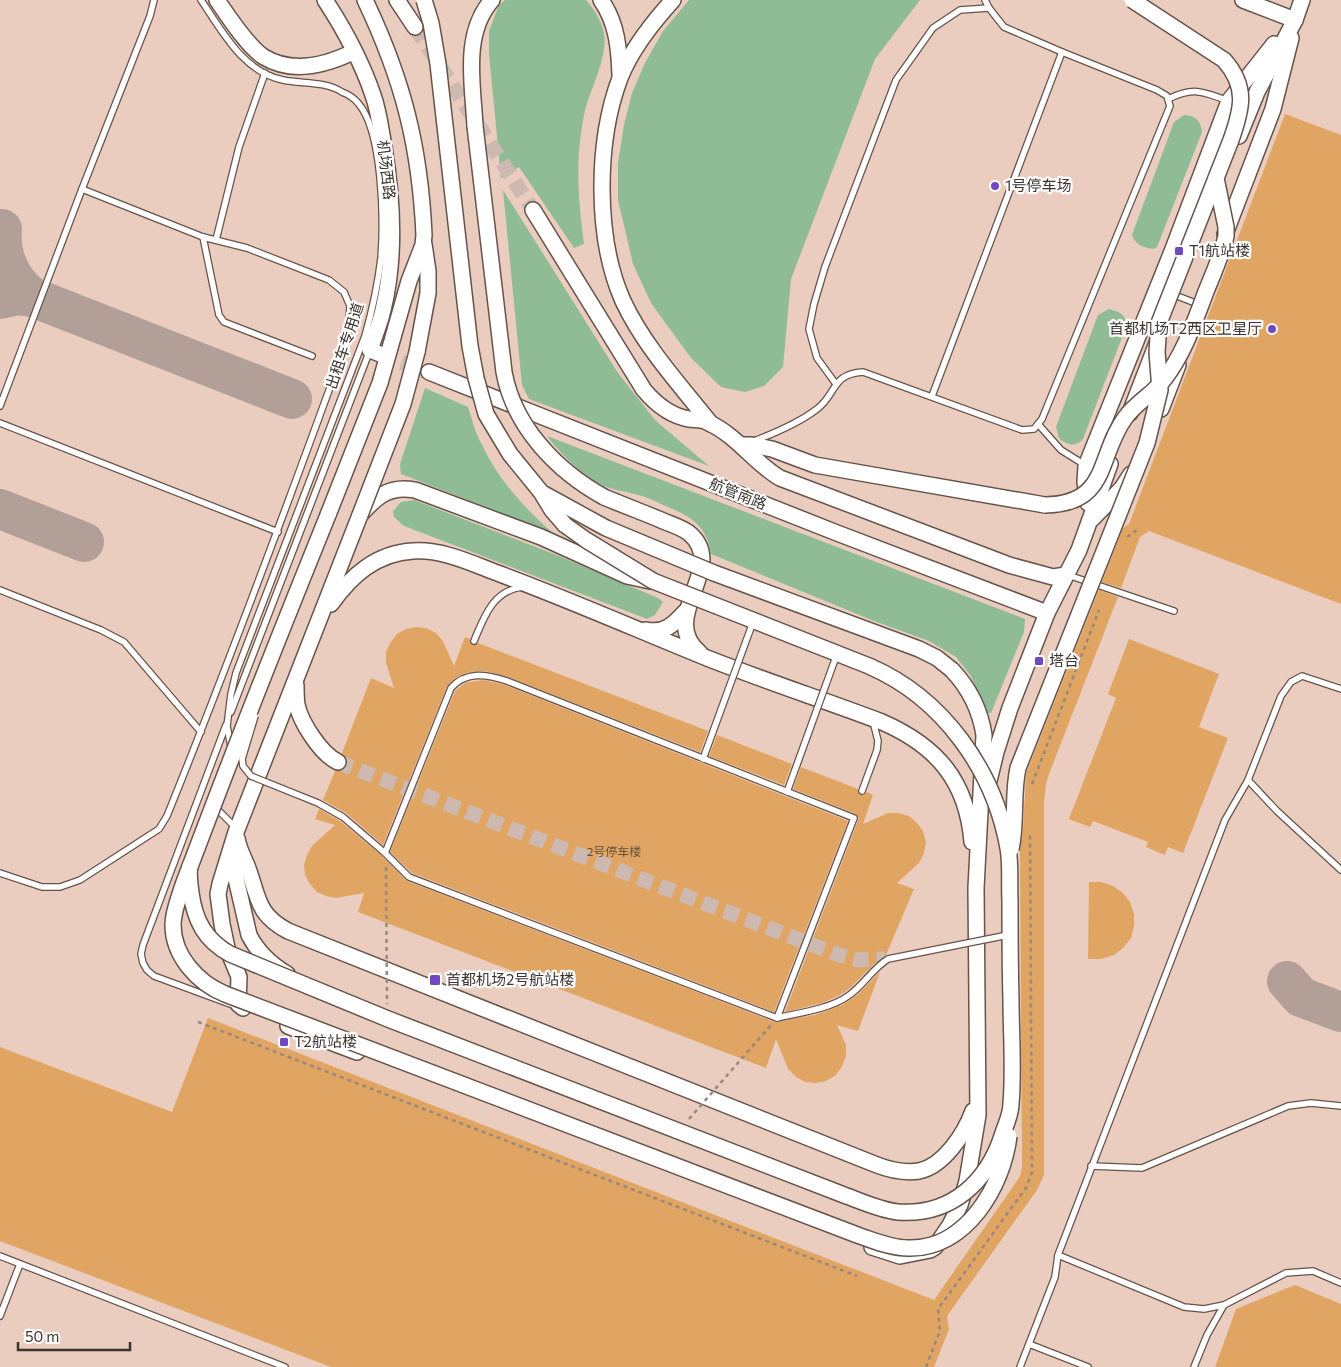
<svg xmlns="http://www.w3.org/2000/svg" width="1341" height="1367" font-family="Commissioner,'Noto Sans SC',sans-serif">
	<style>
		.built { fill: #eacdbe }
		.green { fill: #8fbc95 }
		.lines { fill: none; stroke-linecap: round; stroke-linejoin: round }
		.taxiway { stroke: #b2a098; stroke-width: 40 }
		.building { fill: #e0a563 }
		.tertiary-tunnel { stroke: #cdb9b0; stroke-width: 15; stroke-dasharray: 15 8; stroke-linecap: butt }
		.service-casing { stroke: #66534a; stroke-width: 8 }
		.tertiary-casing { stroke: #66534a; stroke-width: 18 }
		.path { stroke: #988880; stroke-width: 2.5; stroke-dasharray: 4 4; stroke-linecap: butt }
		.service { stroke: #fff; stroke-width: 5.5 }
		.tertiary { stroke: #fff; stroke-width: 15 }
		.service-bridge-casing { stroke: #66534a; stroke-width: 8; stroke-linecap: butt }
		.tertiary-bridge-casing { stroke: #66534a; stroke-width: 18; stroke-linecap: butt }
		.path-bridge { stroke: #988880; stroke-width: 2.5; stroke-dasharray: 4 4; stroke-linecap: butt }
		.service-bridge { stroke: #fff; stroke-width: 5.5 }
		.tertiary-bridge { stroke: #fff; stroke-width: 15 }
		.poi-dot { fill: #7147c0; stroke: #fff; stroke-width: 2 }
		.labels { text-anchor: middle; stroke-width: 4.5; stroke-linejoin: round; paint-order: stroke }
		.number-label { font-size: 12px; fill: #64503b }
		.street-label { font-size: 15px; fill: #3b332e; stroke: #fff }
		.poi-label { font-size: 15px; fill: #3b332e; stroke: #fff; text-anchor: start }
	</style>
	<rect width="100%" height="100%" fill="#f2dbd0"/>
	<rect class="built" x="0" y="0" width="1341" height="1367"/>
	<g class="green">
		<path d="M505,0h81c8,9 16,21 18,34 4,25 -15,56 -20,81 -9,46 -6,83 0,129l-10,4 -55,-81 -18,11 -12,-124v-23l10,-26z"/>
		<polygon points="689,0 920,0 875,59 791,279 783,367 764,386 745,392 721,387 691,358 651,303 633,264 618,200 618,163 624,125 632,93 645,63 663,31"/>
		<path d="M1184,115c11,0 17,6 18,17l-45,115 -4,2c-10,-2 -17,-3 -21,-14l42,-113z"/>
		<polygon points="503,190 618,373 655,420 709,466 529,399 522,385"/>
		<path d="M1109,309c11,3 18,6 17,18l-43,112c-7,9 -17,6 -24,-1l-3,-11 42,-112z"/>
		<path d="M425,388l43,19c4,12 7,25 13,36 17,36 42,64 72,90l-152,-59 -1,-10z"/>
		<path d="M547,436l478,183 -1,13 -33,81h-5l-15,-37 -15,-19 -27,-16 -55,-20 -163,-67c-4,-30 -23,-39 -48,-49 -8,-4 -16,-8 -25,-10 -14,-4 -27,-5 -41,-12 -15,-8 -39,-32 -50,-47z"/>
		<polygon points="414,500 559,556 658,598 663,602 655,615 647,619 404,526 394,517 393,511 401,502"/>
	</g>
	<g class="lines">
		<g class="taxiway">
			<path d="M2,229c-2,27 8,51 30,68"/>
			<polyline points="0,299 18,295 32,297 292,399"/>
			<polyline points="0,509 84,542"/>
			<polyline points="1287,981 1301,997 1341,1012"/>
		</g>
	</g>
	<g class="building">
		<polygon points="1285,114 1341,135 1341,604 1149,531 1140,537 1121,588 1102,582 1123,528 1129,524"/>
		<polygon points="1099,590 1118,597 1049,774 1046,784 1044,802 1044,1175 1037,1190 947,1316 949,1329 934,1367 331,1367 0,1241 0,1047 172,1112 208,1018 934,1300 1019,1178 1021,1173 1022,1166 1020,850 1023,829 1026,779 1027,771"/>
		<polygon points="416,627 426,628 436,633 443,641 454,666 465,637 470,639 470,643 473,645 478,643 708,731 700,752 508,677 485,671 468,672 454,679 447,686 383,845 346,813 323,800 335,771 342,770 346,766 346,758 342,753 371,678 394,688 386,663 386,652 390,643 397,634 406,629"/>
		<polygon points="1129,639 1219,674 1199,727 1228,738 1183,853 1168,847 1165,855 1146,847 1148,842 1093,821 1090,827 1069,819 1116,698 1108,694"/>
		<polygon points="484,680 505,685 848,821 774,1012 412,873 390,852 455,691 465,683"/>
		<polygon points="717,735 792,764 784,785 709,756"/>
		<polygon points="801,767 858,789 858,792 860,795 863,795 867,792 873,795 863,824 888,813 898,813 909,816 917,823 923,831 926,842 924,853 919,863 897,883 914,889 886,955 874,964 850,988 838,996 822,1003 785,1012 859,818 856,814 793,789"/>
		<polygon points="319,809 340,821 382,856 407,881 775,1022 815,1015 843,1005 857,995 880,972 858,1031 837,1025 846,1045 846,1056 842,1066 836,1075 826,1081 816,1083 805,1082 796,1077 788,1069 776,1039 766,1068 358,912 364,893 336,898 326,896 317,892 310,884 305,875 304,865 307,855 312,846 335,825 315,819"/>
		<polygon points="1089,882 1101,882 1113,886 1123,893 1130,902 1134,914 1134,926 1131,938 1123,948 1114,955 1101,959 1088,959"/>
		<polygon points="1295,1285 1341,1304 1341,1367 1215,1367 1236,1309"/>
	</g>
	<g class="lines">
		<g class="tertiary-tunnel">
			<polyline points="415,27 533,210"/>
			<polyline points="380,354 425,371"/>
			<polyline points="338,762 839,955 858,960 885,959"/>
		</g>
		<defs>
			<g id="service">
				<path d="M201,0c21,31 42,72 82,80 19,4 42,1 59,12 5,2 12,6 16,11 25,28 26,118 23,155 -3,26 -9,53 -16,78l-129,337 -5,21 -4,32 4,21"/>
				<path d="M1168,99c27,-13 34,-7 61,2"/>
				<polyline points="203,237 219,315 224,322 312,356"/>
				<polyline points="216,240 239,147 265,73"/>
				<polyline points="1172,294 1198,304"/>
				<polyline points="836,384 817,358 809,329 814,304 825,267 896,80 933,28 960,10 989,8"/>
				<polyline points="932,396 1062,52"/>
				<polyline points="0,406 82,189 150,16 154,0"/>
				<polyline points="0,423 278,532"/>
				<polyline points="1038,424 1061,450 1085,465"/>
				<path d="M754,441c21,-8 45,-18 63,-32 20,-15 14,-35 46,-37l159,58 12,-1 8,-10 128,-313 -3,-10 -10,-6 -95,-38 -58,-25 -15,-19 -4,-8"/>
				<polyline points="1068,575 1174,611"/>
				<polyline points="0,590 101,630 124,642 201,732"/>
				<path d="M474,641c10,-24 19,-51 49,-54"/>
				<polyline points="1341,689 1302,676 1291,682 1281,696 1248,780 1277,811 1341,870"/>
				<polyline points="231,712 370,350"/>
				<polyline points="226,725 143,945 141,954 143,963 147,970 154,976 230,1004"/>
				<polyline points="1248,780 1225,820 1058,1255 1184,1307 1204,1309 1224,1305 1286,1273 1313,1271 1341,1283"/>
				<polyline points="862,791 877,750 878,741 873,721"/>
				<polyline points="216,804 219,811 235,827"/>
				<path d="M0,873l42,14h18l20,-7 79,-51 8,-13c64,-158 123,-318 181,-478l2,-32 -6,-14 -15,-12 -82,-32 -44,-11 -121,-48"/>
				<polyline points="1091,1166 1142,1168 1288,1106 1311,1103 1341,1106"/>
				<polyline points="0,1256 285,1367"/>
				<polyline points="0,1316 20,1264"/>
				<polyline points="1029,1344 1088,1367"/>
				<polyline points="1020,1367 1055,1277 1058,1255"/>
				<polyline points="1194,1367 1207,1335 1224,1305"/>
			</g>
			<g id="tertiary">
				<path d="M217,0c11,16 31,47 47,57 28,17 62,8 89,-5"/>
				<path d="M325,0c19,29 37,63 48,95 6,17 8,35 11,52 9,54 12,110 -1,163 -3,14 -9,27 -13,40l10,4"/>
				<polyline points="397,0 415,27"/>
				<path d="M601,0c16,23 18,48 19,75"/>
				<path d="M673,0c-20,22 -42,50 -53,78 -24,64 -25,160 3,223 21,45 57,84 88,123"/>
				<polyline points="1243,0 1295,20"/>
				<path d="M475,126c-2,-41 -13,-92 17,-126"/>
				<polyline points="1239,136 1257,92 1295,20 1302,0"/>
				<path d="M533,210l111,180c11,13 27,26 45,29 6,1 12,0 18,3 30,13 47,41 73,56l229,87 44,12 13,-2"/>
				<polyline points="1225,234 1273,109 1291,38"/>
				<polyline points="417,352 428,293 428,271 424,244"/>
				<polyline points="429,372 837,533 1047,613"/>
				<polyline points="1161,409 1178,365"/>
				<polyline points="1130,413 1157,343"/>
				<polyline points="742,445 752,445 772,449 815,465 1045,505"/>
				<path d="M604,497c19,8 38,15 57,23 9,4 20,7 28,13 41,34 -33,84 11,120"/>
				<polyline points="1088,503 1085,482 1086,466 1173,249 1229,101 1274,44"/>
				<path d="M328,515l52,-132 29,-102 14,-36 1,-10c-4,-89 -21,-155 -59,-235"/>
				<polyline points="1092,519 1122,488 1131,474"/>
				<path d="M331,604c20,-28 45,-51 82,-53 30,-2 60,13 87,23 70,26 138,56 207,84 58,23 117,42 175,64 55,24 85,59 90,120"/>
				<path d="M646,630c19,4 28,-6 40,-19"/>
				<path d="M296,685c0,6 0,13 1,20 4,18 24,49 41,57"/>
				<polyline points="989,781 996,752 1010,708 1047,613 1079,550 1110,464"/>
				<path d="M237,838c2,13 8,21 12,33 10,29 9,44 39,60l589,234c13,5 28,8 42,6 25,-5 46,-38 54,-60"/>
				<path d="M233,853l1,17 15,65c8,16 23,30 38,39"/>
				<path d="M243,1008l-5,-4 1,-27 -12,-29 -5,-24 -4,-30 2,-10 16,-52 124,-317c16,-18 29,-30 55,-25l126,47 86,39 23,5"/>
				<polyline points="288,1026 357,1052"/>
				<path d="M872,1247l28,9 30,-6 5,-3 15,-22 10,-20 7,-24 11,-66 -2,-227 8,-153c-4,-26 -14,-46 -32,-65"/>
			</g>
		</defs>
		<use href="#service" class="service-casing"/>
		<use href="#tertiary" class="tertiary-casing"/>
		<polyline class="path" points="198,1022 857,1276"/>
		<use href="#service" class="service"/>
		<use href="#tertiary" class="tertiary"/>
		<defs>
			<g id="service-bridge">
				<path d="M255,716l-13,43 1,7 8,10 67,27 25,14 42,36 24,24 368,141c21,-5 53,-9 71,-22 15,-10 24,-27 40,-37l120,-24"/>
				<polyline points="703,759 753,622"/>
				<polyline points="787,792 837,654"/>
				<path d="M385,853l66,-165c15,-17 35,-14 56,-7l347,137 -77,200"/>
			</g>
			<g id="tertiary-bridge">
				<path d="M475,126l29,246c10,55 53,99 100,125"/>
				<polyline points="544,494 606,528 714,573 919,649 937,658 952,670"/>
				<path d="M1045,505c65,-1 52,-49 80,-87 11,-16 29,-24 40,-40 20,-26 30,-58 42,-89 7,-17 15,-35 19,-53v-9l-10,-49"/>
				<path d="M328,515c-40,99 -80,199 -118,299 -9,24 -18,47 -27,71 -4,13 -10,26 -10,40 0,31 25,58 52,69l635,242c15,5 31,12 48,12 58,2 95,-62 101,-112"/>
				<polyline points="360,515 403,404 417,352"/>
				<path d="M1011,849c6,-27 1,-54 7,-81l129,-325 13,-53 -3,-38 2,-29 72,-183c11,-31 17,-53 -7,-80l-92,-60"/>
				<path d="M190,866c-2,8 0,18 1,27 4,28 14,47 39,61l158,65 456,176c17,6 35,15 54,17 53,4 90,-30 105,-79 3,-9 8,-19 8,-29 3,-35 0,-71 0,-105 -1,-33 -1,-66 -1,-99 -1,-17 1,-35 -2,-52 -14,-78 -65,-150 -139,-182l-216,-85 -67,-41 -21,-15 -13,-15 -11,-18 -31,-38 -24,-40 -10,-36 -6,-32 -32,-282 -7,-41 -7,-23"/>
			</g>
		</defs>
		<use href="#service-bridge" class="service-bridge-casing"/>
		<use href="#tertiary-bridge" class="tertiary-bridge-casing"/>
		<g class="path-bridge">
			<polyline points="1127,537 1140,528"/>
			<polyline points="1032,784 1099,610"/>
			<polyline points="386,867 387,1004"/>
			<polyline points="689,1119 771,1025"/>
			<polyline points="926,1367 940,1331 938,1309 1026,1188 1032,1172 1030,835"/>
		</g>
		<use href="#service-bridge" class="service-bridge"/>
		<use href="#tertiary-bridge" class="tertiary-bridge"/>
	</g>
	<g class="poi-dot">
		<circle cx="995" cy="186" r="5"/>
		<rect x="1174" y="246" width="10" height="10" rx="2.5"/>
		<circle cx="1272" cy="329" r="5"/>
		<rect x="1034" y="656" width="10" height="10" rx="2.5"/>
		<rect x="429" y="974" width="12" height="12" rx="2.5"/>
		<rect x="279" y="1037" width="10" height="10" rx="2.5"/>
	</g>
	<g class="labels">
		<g class="number-label">
			<text x="614" y="856">2号停车楼</text>
		</g>
		<g class="street-label">
			<text transform="translate(386 170) rotate(83)" y="5">机场西路</text>
			<text transform="translate(345 346) rotate(-72)" y="5">出租车专用道</text>
			<text transform="translate(738 494) rotate(22)" y="5">航管南路</text>
		</g>
		<g class="poi-label">
			<text x="1005" y="191">1号停车场</text>
			<text x="1189" y="256">T1航站楼</text>
			<text x="1262" y="334" text-anchor="end">首都机场T2西区卫星厅</text>
			<text x="1049" y="666">塔台</text>
			<text x="446" y="985">首都机场2号航站楼</text>
			<text x="294" y="1047">T2航站楼</text>
		</g>
	</g>
	<path d="M18 1342v8h112v-8" fill="none" stroke="#3b332e" stroke-width="2.5"/>
	<text x="25" y="1342" font-size="15" fill="#3b332e" stroke="#ffffff" stroke-width="4" paint-order="stroke">50 m</text>
</svg>
